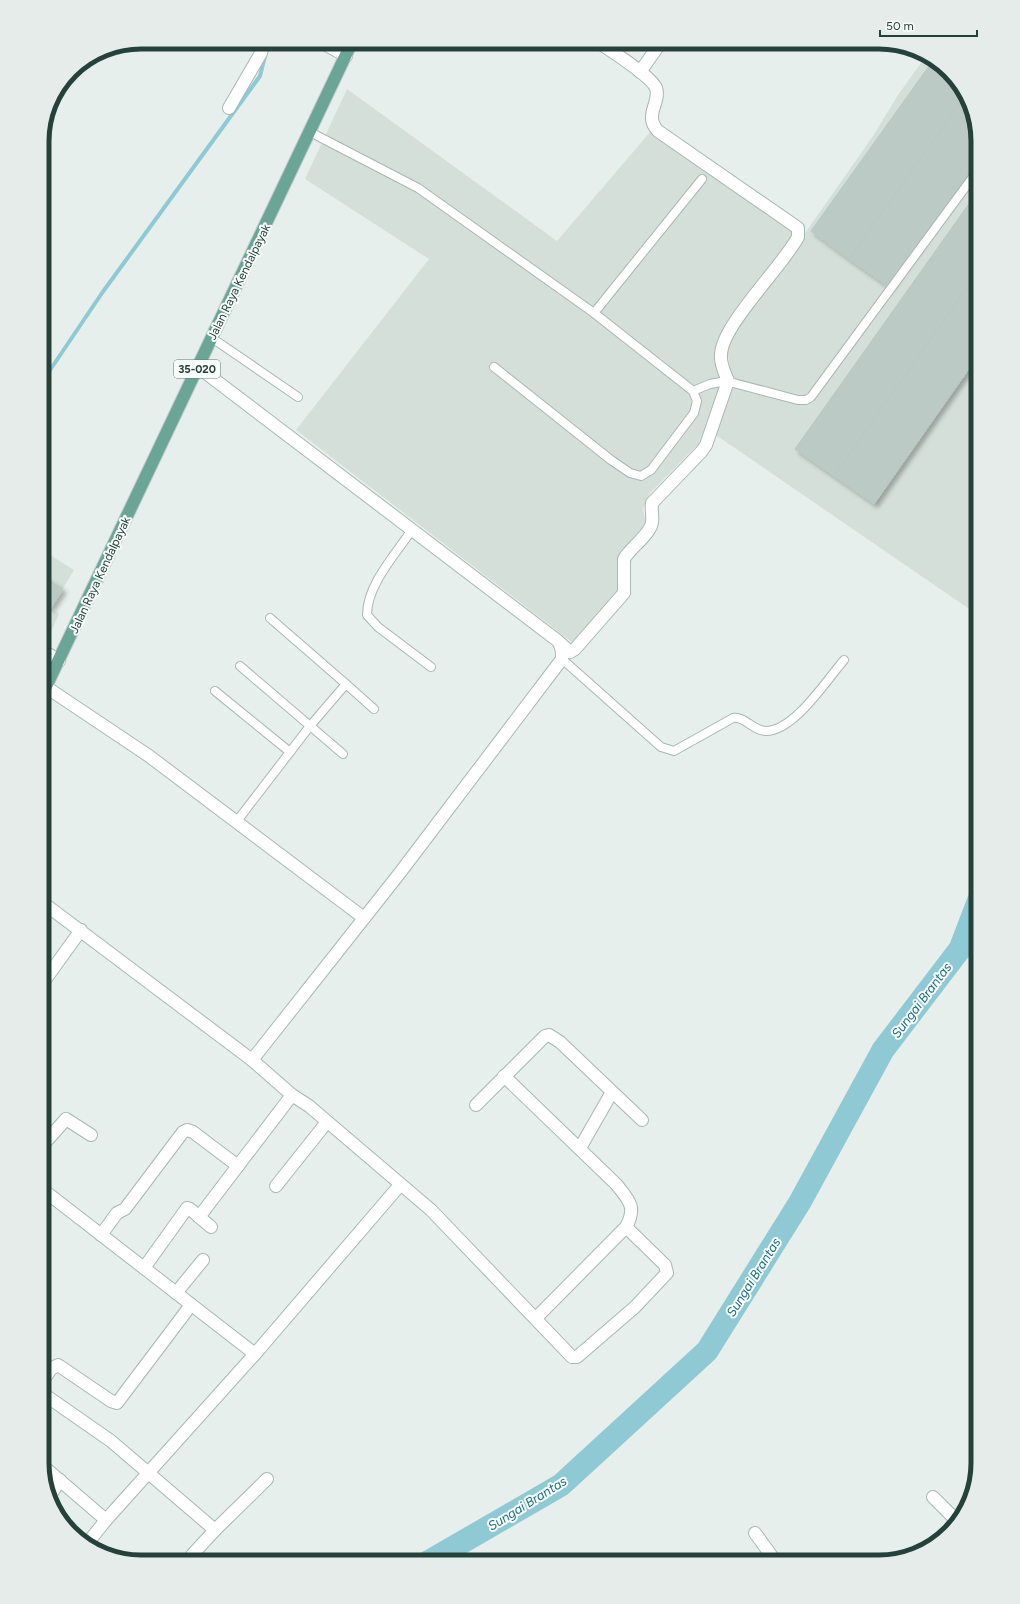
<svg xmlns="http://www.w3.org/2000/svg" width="1020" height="1604" font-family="Figtree,sans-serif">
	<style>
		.built { fill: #d4dfda }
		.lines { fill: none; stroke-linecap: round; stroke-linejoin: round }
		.stream { stroke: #8ec9d4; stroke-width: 4 }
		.river { stroke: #8ec9d4; stroke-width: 23 }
		.building { fill: #bbcac4; stroke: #b8c9c2; filter: url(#shadow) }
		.service-casing { stroke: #a8b8b2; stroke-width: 10 }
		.minor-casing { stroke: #a8b8b2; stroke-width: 14 }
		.primary-casing { stroke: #c2cac8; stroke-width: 14 }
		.service { stroke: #fff; stroke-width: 8 }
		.minor { stroke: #fff; stroke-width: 12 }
		.primary { stroke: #6aa596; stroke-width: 12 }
		.labels { text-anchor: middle; stroke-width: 4; stroke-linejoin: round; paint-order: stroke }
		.shield { fill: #f7fbf9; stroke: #637a73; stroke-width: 1 }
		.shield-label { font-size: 11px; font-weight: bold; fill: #24423a }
		.street-label { font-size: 12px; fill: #24423a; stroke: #f7fbf9 }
		.water-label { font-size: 13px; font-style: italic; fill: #1c6f80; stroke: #f7fbf9 }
		.rim { fill: none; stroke: #24423a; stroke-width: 5 }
	</style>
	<defs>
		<filter id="shadow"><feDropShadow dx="3.5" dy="3.5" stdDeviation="2" flood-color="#0004"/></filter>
	</defs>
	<rect width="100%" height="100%" fill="#e6efeb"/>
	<g class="built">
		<polygon points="926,56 934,59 968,97 978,141 978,615 713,433 733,385 727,349 738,329 873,136 898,95"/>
		<polygon points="347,89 557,241 651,131 793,231 792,243 719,344 714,360 723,388 698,444 650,493 643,509 646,524 619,554 620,589 573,643 296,430 429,259 305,179"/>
		<polygon points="42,550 74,570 51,608 59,614 44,647 42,647"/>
	</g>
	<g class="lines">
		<polyline class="stream" points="42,382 102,293 260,76 265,56"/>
		<polyline class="river" points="428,1562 561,1485 707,1351 800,1202 883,1050 960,949 978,902"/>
	</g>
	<g class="building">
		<polygon points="934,59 966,95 849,259 811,231"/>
		<polygon points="966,95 978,141 978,161 889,287 849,259"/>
		<polygon points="978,191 978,272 834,476 795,449"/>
		<polygon points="978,272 978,356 874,504 834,476"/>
		<polygon points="42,576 63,589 51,608 42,603"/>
	</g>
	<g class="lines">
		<defs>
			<g id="service">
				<polyline points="310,132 418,188 594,313 693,391 697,401 694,413 651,470 641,476 630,473 611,460 494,367"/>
				<polyline points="594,313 702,179"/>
				<polyline points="212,338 298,397"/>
				<polyline points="693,391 710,384 726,381 798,400 806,400 811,397 978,170"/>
				<path d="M411,531c-16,24 -44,54 -44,84l11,12 53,40"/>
				<path d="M562,659l99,88 13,4 59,-33c12,-2 20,13 33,13 28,0 60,-50 78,-71"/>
				<polyline points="240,666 343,754"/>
				<polyline points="346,684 374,709"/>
				<polyline points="215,691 290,752"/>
				<polyline points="237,821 310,726 346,684 270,618"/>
			</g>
			<g id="minor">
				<polyline points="321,42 346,56"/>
				<polyline points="640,72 661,42"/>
				<polyline points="229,108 261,53 264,42"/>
				<path d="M198,367l360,274c4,6 4,11 4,18l-163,215 -147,186"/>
				<path d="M560,643l10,9 5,-3 49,-56v-34c6,-11 27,-25 28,-37 1,-6 -1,-12 0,-19l49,-51 5,-7 22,-64c-3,-8 -8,-17 -7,-26 0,-29 61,-88 77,-118v-9l-140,-97c-15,-16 3,-28 -2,-43 -5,-12 -46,-38 -58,-46"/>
				<polyline points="42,650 59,661"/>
				<polyline points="46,687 149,756 364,918"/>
				<polyline points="42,902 252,1060 292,1095 309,1106 431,1210 572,1357 577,1357 635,1307 667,1273 665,1265 626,1227"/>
				<polyline points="42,984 81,930"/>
				<path d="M504,1076l112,108c13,16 21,23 10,43l-90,91"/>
				<polyline points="476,1105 545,1036 549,1035 560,1042 642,1120"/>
				<polyline points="42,1146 66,1119 91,1135"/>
				<polyline points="580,1148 612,1092"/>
				<polyline points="276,1186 327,1122"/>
				<polyline points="42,1189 255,1354"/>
				<polyline points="199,1217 292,1095"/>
				<polyline points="101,1235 117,1213 125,1209 183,1132 187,1130 193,1132 238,1166"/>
				<polyline points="144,1268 187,1208 190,1209 211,1227"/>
				<polyline points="176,1293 203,1260"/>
				<polyline points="42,1382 51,1369 58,1365 111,1401 117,1403 191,1305"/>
				<polyline points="42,1393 111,1441 215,1530 267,1479"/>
				<polyline points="43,1466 106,1520 255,1354 400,1185"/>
				<polyline points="50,1496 60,1480"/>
				<polyline points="933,1497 957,1521"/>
				<polyline points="755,1533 776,1562"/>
				<polyline points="86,1545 106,1520"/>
				<polyline points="192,1555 215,1530"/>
			</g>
			<polyline id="primary" points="42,695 352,42"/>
		</defs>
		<use href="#service" class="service-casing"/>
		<use href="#minor" class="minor-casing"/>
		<use href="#primary" class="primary-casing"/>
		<use href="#service" class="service"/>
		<use href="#minor" class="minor"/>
		<use href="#primary" class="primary"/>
	</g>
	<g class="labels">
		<rect class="shield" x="174" y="360" width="46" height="18" rx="3"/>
		<g class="shield-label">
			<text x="197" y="373">35-020</text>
		</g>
		<g class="street-label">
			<text transform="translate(239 282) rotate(-64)" y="4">Jalan Raya Kendalpayak</text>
			<text transform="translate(100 575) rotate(-65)" y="4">Jalan Raya Kendalpayak</text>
		</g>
		<g class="water-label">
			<text transform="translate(921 1000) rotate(-53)" y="5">Sungai Brantas</text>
			<text transform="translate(753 1277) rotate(-58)" y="5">Sungai Brantas</text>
			<text transform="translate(527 1503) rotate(-32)" y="5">Sungai Brantas</text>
		</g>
	</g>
	<path d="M0 0H1020V1604H0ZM141 49H879A92 92 0 0 1 971 141V1463A92 92 0 0 1 879 1555H141A92 92 0 0 1 49 1463V141A92 92 0 0 1 141 49Z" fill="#e6ecea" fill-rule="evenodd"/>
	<path class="rim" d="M141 49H879A92 92 0 0 1 971 141V1463A92 92 0 0 1 879 1555H141A92 92 0 0 1 49 1463V141A92 92 0 0 1 141 49Z"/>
	<path d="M880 30v6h97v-6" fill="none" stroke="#24423a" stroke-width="2"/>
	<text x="886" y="30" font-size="12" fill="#24423a" stroke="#f7fbf9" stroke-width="3" paint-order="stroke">50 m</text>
</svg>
